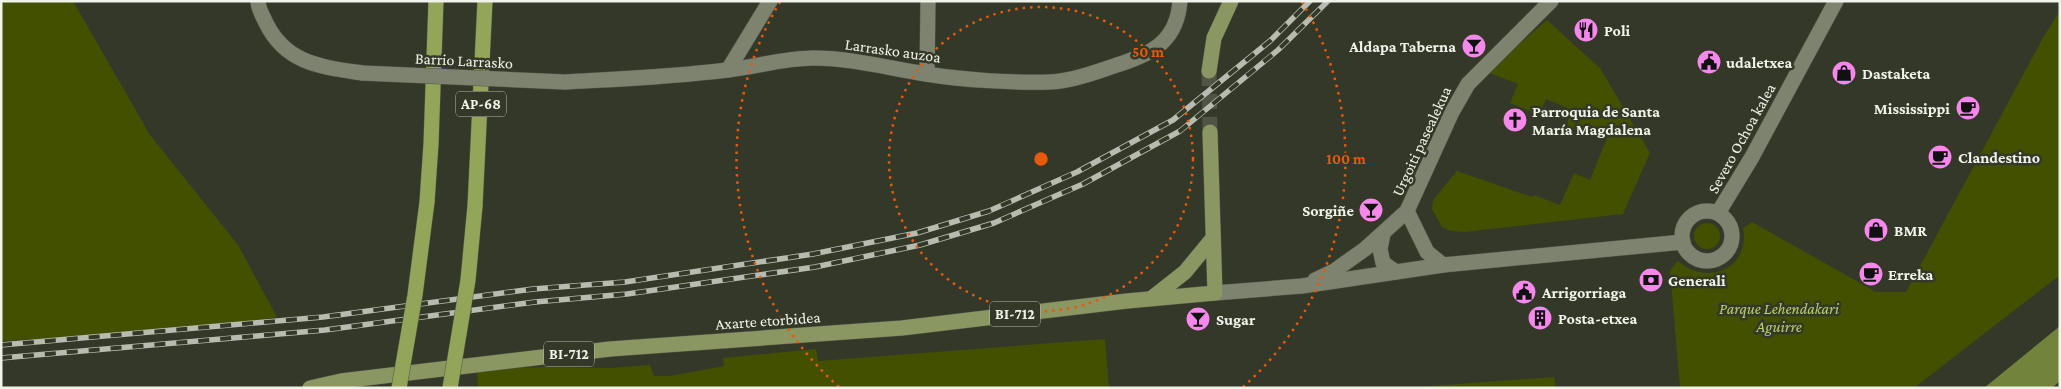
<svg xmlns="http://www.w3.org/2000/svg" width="2061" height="389" font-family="'Crimson Pro',serif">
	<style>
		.green { fill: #425000 }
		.water { fill: #72833c }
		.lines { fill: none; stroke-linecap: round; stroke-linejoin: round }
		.primary-tunnel { stroke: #505445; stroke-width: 15; stroke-dasharray: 15 8; stroke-linecap: butt }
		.street-casing { stroke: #525648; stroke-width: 16 }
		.primary-casing { stroke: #525648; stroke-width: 16 }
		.highway-casing { stroke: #525648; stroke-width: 16 }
		.street { stroke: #7e8370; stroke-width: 15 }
		.primary { stroke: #8a9762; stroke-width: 15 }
		.highway { stroke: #92a558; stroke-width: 15 }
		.rail-casing { stroke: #b8bbaf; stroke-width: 5.5 }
		.rail { stroke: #343828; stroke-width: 4; stroke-dasharray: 11; stroke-linecap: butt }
		.street-bridge-casing { stroke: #525648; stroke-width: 16; stroke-linecap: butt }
		.highway-bridge-casing { stroke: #525648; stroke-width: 16; stroke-linecap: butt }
		.street-bridge { stroke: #7e8370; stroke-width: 15 }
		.highway-bridge { stroke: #92a558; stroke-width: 15 }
		.ring { fill: none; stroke: #e8590c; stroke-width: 2.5; stroke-dasharray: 2.5 5 }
		.labels { text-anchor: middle; stroke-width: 5; stroke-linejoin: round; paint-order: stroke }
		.shield { fill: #343828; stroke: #b8bbaf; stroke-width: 1 }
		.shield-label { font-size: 15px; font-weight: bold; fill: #f0f3e9 }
		.poi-label { font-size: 16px; font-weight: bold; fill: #f0f3e9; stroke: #343828; text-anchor: start }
		.street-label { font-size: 16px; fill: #f0f3e9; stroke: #343828 }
		.park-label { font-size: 16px; font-style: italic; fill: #b7cf6c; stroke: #343828 }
		.centre { fill: #e8590c; stroke: #343828; stroke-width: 2.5 }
		.ring-label { font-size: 15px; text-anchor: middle; font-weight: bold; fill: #e8590c; stroke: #343828; stroke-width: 5; stroke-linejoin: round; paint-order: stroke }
	</style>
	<rect width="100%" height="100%" fill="#343828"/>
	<g class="green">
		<polygon points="1,1 73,1 150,135 238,245 277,317 217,329 1,341"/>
		<path d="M2060,11v264l-146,113h-234l-10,-118 8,-9c29,26 73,7 65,-33l9,-6 124,70h30l138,-256z"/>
		<polygon points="1547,20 1600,68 1650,153 1623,214 1464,232 1451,231 1442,227 1432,209 1433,200 1457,171 1532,197 1534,195 1560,205 1574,173 1590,180 1607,138 1591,132 1589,136 1566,126 1572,110 1546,99 1539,115 1510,103 1518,84 1487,72"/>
		<circle cx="1707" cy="236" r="13"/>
		<polygon points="1105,339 1109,388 478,388 477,369 546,367 610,368 650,365 654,376 670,376 724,366 723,358 816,349 818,361"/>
		<polygon points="1554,377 1556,388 1403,388"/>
	</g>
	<polygon class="water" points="2060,326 2060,381 2052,388 1984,388"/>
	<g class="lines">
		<polyline class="primary-tunnel" points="1209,71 1210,132"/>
		<defs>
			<g id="street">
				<path d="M258,1c0,8 5,15 8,22 20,41 56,44 96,50"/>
				<polyline points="728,70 770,1"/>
				<polyline points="927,74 928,1"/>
				<path d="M565,82c54,-3 108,-5 162,-12 28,-3 58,-12 86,-12 38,0 75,10 113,16 37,6 86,9 124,8 24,-1 48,-11 70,-18 34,-11 57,-24 60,-63"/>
				<circle cx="1707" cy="236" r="25"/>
				<polyline points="1407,211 1427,252 1443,265"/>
				<polyline points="1718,213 1752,157 1836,1"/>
				<polyline points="1383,234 1380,249 1383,263 1396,272"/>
				<polyline points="1315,280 1334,271 1365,249 1407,211 1452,112 1468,84 1551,1"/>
				<polyline points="1215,293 1302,286 1443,265 1683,242"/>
			</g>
			<g id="primary">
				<polyline points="1209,71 1214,38 1231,1"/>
				<polyline points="1152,298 1185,272 1213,238"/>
				<polyline points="310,388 341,381 610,349 902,328 1127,301 1215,293 1210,132"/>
			</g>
			<g id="highway">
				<polyline points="427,202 431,144 436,1"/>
				<polyline points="475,206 485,1"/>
			</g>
		</defs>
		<use href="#street" class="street-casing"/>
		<use href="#primary" class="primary-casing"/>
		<use href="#highway" class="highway-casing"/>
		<use href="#street" class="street"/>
		<use href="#primary" class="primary"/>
		<use href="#highway" class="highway"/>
		<defs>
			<g id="rail">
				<polyline points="1,345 323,317 533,289 625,282 813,254 917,233 989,211 1077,172 1173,120 1270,41 1310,1"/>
				<polyline points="1,358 325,330 535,302 627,294 815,267 920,245 994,223 1083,184 1180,131 1278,50 1328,1"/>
			</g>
		</defs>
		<use href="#rail" class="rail-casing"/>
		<use href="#rail" class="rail"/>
		<defs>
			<polyline id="street-bridge" points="362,73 565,82"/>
			<g id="highway-bridge">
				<polyline points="399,388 415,295 427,202"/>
				<polyline points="450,388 468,280 475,206"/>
			</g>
		</defs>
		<use href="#street-bridge" class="street-bridge-casing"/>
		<use href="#highway-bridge" class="highway-bridge-casing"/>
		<use href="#street-bridge" class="street-bridge"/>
		<use href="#highway-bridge" class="highway-bridge"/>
	</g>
	<g class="ring">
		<circle cx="1041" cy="159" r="152"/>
		<path d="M839 387A305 305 0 0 1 780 2M1302 2A305 305 0 0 1 1243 387"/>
	</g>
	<defs>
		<symbol id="restaurant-disc" viewBox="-11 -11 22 22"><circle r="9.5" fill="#f688ec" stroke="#343828"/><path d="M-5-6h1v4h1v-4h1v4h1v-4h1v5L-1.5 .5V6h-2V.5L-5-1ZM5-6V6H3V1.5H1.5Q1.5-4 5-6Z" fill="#111"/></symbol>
		<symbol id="bar-disc" viewBox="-11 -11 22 22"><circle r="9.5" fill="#f688ec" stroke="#343828"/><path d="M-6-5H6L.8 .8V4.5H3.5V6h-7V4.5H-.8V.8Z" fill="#111"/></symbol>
		<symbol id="civic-disc" viewBox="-11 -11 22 22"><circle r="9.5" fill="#f688ec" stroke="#343828"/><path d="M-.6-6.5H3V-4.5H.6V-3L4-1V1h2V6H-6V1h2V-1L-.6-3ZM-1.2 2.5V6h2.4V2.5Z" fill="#111"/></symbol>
		<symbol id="shop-disc" viewBox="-11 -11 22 22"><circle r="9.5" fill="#f688ec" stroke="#343828"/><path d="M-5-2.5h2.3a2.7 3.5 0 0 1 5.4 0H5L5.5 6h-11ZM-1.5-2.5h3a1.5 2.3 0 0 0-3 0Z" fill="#111"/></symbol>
		<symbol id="cafe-disc" viewBox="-11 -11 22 22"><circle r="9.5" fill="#f688ec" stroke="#343828"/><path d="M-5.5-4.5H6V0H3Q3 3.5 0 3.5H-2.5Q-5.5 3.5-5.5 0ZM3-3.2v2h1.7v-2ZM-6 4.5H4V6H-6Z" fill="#111"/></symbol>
		<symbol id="church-disc" viewBox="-11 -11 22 22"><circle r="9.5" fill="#f688ec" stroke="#343828"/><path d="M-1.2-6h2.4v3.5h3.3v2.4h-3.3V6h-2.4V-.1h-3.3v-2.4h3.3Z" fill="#111"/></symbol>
		<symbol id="bank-disc" viewBox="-11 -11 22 22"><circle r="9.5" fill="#f688ec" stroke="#343828"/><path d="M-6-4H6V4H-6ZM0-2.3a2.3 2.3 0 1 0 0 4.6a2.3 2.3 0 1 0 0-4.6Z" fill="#111"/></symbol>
		<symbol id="building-disc" viewBox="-11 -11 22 22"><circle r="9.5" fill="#f688ec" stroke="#343828"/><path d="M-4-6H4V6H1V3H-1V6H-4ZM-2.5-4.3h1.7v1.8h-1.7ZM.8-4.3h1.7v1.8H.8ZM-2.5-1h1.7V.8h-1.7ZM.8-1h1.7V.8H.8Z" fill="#111"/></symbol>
	</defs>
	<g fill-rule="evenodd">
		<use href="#restaurant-disc" x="1572" y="16" width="28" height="28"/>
		<use href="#bar-disc" x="1460" y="32" width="28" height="28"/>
		<use href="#civic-disc" x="1695" y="48" width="28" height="28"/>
		<use href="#shop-disc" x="1830" y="59" width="28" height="28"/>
		<use href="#cafe-disc" x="1954" y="94" width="28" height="28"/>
		<use href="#church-disc" x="1501" y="106" width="28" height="28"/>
		<use href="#cafe-disc" x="1926" y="143" width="28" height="28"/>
		<use href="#bar-disc" x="1357" y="196" width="28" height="28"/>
		<use href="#shop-disc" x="1862" y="216" width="28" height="28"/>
		<use href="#cafe-disc" x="1857" y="260" width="28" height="28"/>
		<use href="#bank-disc" x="1637" y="266" width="28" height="28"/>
		<use href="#civic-disc" x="1510" y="278" width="28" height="28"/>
		<use href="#building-disc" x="1526" y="304" width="28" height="28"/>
		<use href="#bar-disc" x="1184" y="305" width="28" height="28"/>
	</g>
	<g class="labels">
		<g class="shield">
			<rect x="456" y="91.5" width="50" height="25" rx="4"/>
			<rect x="990" y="301.5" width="50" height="25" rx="4"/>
			<rect x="544" y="341.5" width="50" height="25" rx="4"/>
		</g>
		<g class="shield-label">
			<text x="481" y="109">AP-68</text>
			<text x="1015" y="319">BI-712</text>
			<text x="569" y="359">BI-712</text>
		</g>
		<g class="poi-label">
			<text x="1604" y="36">Poli</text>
			<text x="1456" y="52" text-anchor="end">Aldapa Taberna</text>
			<text x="1726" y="68">udaletxea</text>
			<text x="1862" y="79">Dastaketa</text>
			<text x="1950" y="114" text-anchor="end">Mississippi</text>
			<text x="1532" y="117">Parroquia de Santa<tspan x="1532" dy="18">María Magdalena</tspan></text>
			<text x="1958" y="163">Clandestino</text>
			<text x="1354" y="216" text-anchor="end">Sorgiñe</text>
			<text x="1894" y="236">BMR</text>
			<text x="1888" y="280">Erreka</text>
			<text x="1668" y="286">Generali</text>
			<text x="1542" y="298">Arrigorriaga</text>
			<text x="1558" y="324">Posta-etxea</text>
			<text x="1216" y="325">Sugar</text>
		</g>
		<g class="street-label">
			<text transform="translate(893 50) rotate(8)" y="6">Larrasko auzoa</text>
			<text transform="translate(464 60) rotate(3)" y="6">Barrio Larrasko</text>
			<text transform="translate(1741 138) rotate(-61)" y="6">Severo Ochoa kalea</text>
			<text transform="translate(1421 141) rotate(-65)" y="6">Urgoiti pasealekua</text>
			<text transform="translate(768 320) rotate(-4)" y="6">Axarte etorbidea</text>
		</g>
		<g class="park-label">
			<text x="1779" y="314">Parque Lehendakari<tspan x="1779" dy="18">Aguirre</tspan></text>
		</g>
	</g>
	<circle cx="1041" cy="159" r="8" class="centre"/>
	<g class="ring-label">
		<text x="1148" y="57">50 m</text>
		<text x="1346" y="164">100 m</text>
	</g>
	<rect width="2061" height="389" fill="none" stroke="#f0f3e9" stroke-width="5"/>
</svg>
